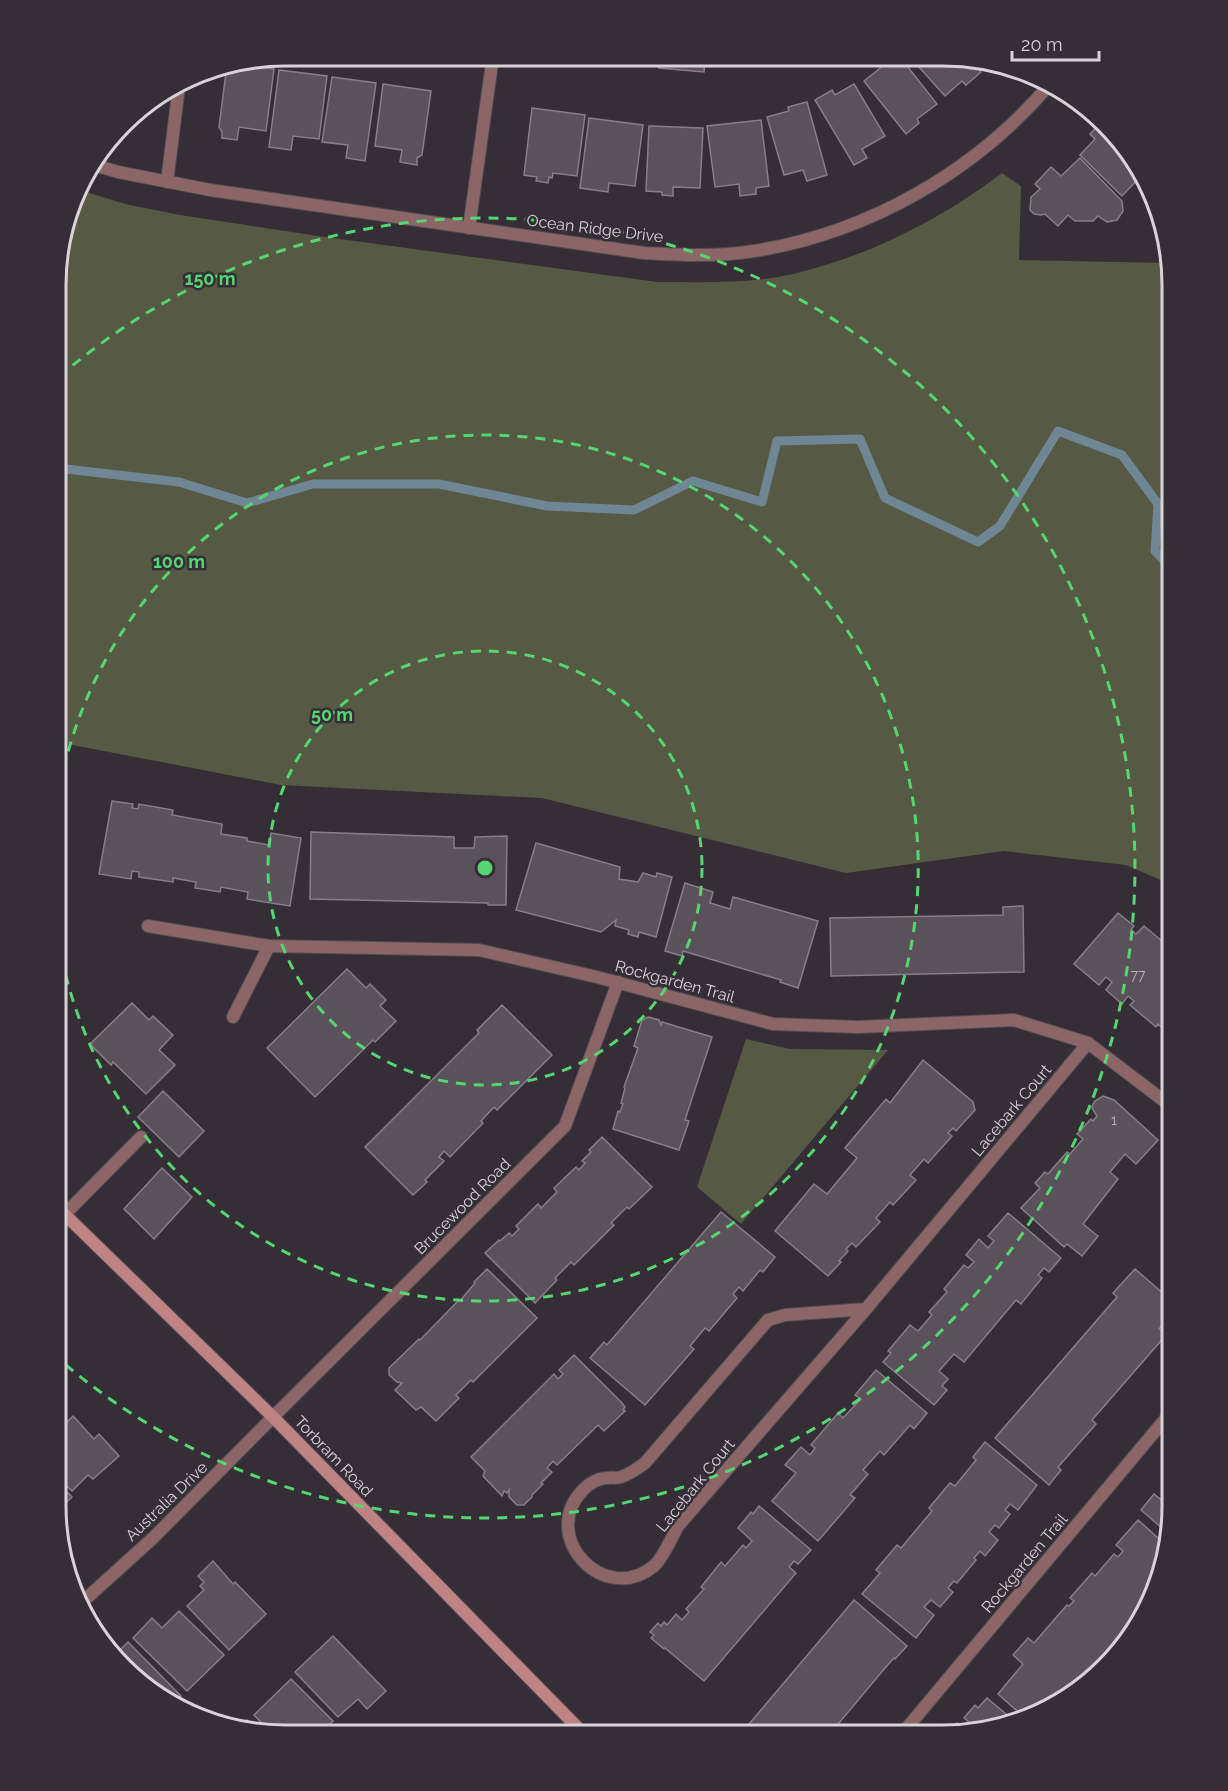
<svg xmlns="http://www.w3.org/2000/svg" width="1228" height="1791" font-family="Raleway,sans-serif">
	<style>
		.green { fill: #565943 }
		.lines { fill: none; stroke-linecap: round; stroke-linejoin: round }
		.stream { stroke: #6f8694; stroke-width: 9 }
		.building { fill: #5a515b; stroke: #887e89; stroke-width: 1.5 }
		.service-casing { stroke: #534c54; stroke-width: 14 }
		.minor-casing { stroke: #534c54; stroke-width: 14 }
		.secondary-casing { stroke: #534c54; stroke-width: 14 }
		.service { stroke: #8c6666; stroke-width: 12 }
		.minor { stroke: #8c6666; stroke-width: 12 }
		.secondary { stroke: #bf8383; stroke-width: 12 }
		.ring { fill: none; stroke: #55d671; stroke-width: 3; stroke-dasharray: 10 8 }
		.labels { text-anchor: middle; stroke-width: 5; stroke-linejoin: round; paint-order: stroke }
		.number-label { font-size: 14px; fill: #b8b2ba }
		.street-label { font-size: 16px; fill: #d8d3d9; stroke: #362e37 }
		.rim { fill: none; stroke: #d8d3d9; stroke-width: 3 }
		.centre { fill: #55d671; stroke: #362e37; stroke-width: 3 }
		.ring-label { font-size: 18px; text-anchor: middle; font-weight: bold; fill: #55d671; stroke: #362e37; stroke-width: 5; stroke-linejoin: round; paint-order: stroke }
	</style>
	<rect width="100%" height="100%" fill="#362e37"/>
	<g class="green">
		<path d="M1002,173l19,13 -2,74 148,3 5,22v600l-46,-20 -122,-14 -158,22 -304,-75 -261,-13 -224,-43 1,-487 22,-65 45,14 55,11 138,21 339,46c45,0 92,2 136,-8 76,-18 147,-54 209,-101z"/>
		<polygon points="746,1039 790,1049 888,1050 741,1224 697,1187"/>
	</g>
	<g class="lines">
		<polyline class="stream" points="57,468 179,482 247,503 313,484 439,484 547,506 634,510 693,481 762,502 777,441 860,439 885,498 978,542 1000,526 1058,431 1122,455 1158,504 1155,551 1172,569"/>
	</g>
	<g class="building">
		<polygon points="400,56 439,56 438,61"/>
		<polygon points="606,56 652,57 652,62"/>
		<polygon points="660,57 705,57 704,72 659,68"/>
		<polygon points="745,57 770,57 749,66"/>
		<polygon points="894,57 900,57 937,104 917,119 919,123 906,134 864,81"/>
		<polygon points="910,57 967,57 981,72 966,85 962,81 945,96"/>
		<polygon points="235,64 274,69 266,131 239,127 237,140 222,138 222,132 219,127 227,65"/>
		<polygon points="279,70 327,76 319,139 293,136 291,150 269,147"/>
		<polygon points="332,77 376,83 365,161 346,158 348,145 322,142"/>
		<polygon points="383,84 431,91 422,155 417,158 417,165 400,162 402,150 375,146"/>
		<polygon points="854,84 885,136 862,149 867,158 854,165 815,100 832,90 835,95"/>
		<polygon points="807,102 827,175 807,181 803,170 784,175 767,117 789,111 788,107"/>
		<polygon points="532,108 585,115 577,176 553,173 552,178 549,177 548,183 536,181 537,177 524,175"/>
		<polygon points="589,118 643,125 635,186 609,183 608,192 580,188"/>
		<polygon points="761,120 769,186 756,188 756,194 740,196 739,184 715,187 707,126"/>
		<polygon points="1100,124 1142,175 1122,196 1080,155 1095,139 1090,134"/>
		<polygon points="649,126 703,128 700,188 673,187 673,196 662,195 662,192 646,191"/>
		<polygon points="1080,158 1122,201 1123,211 1117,220 1107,222 1098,216 1093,221 1075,221 1068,215 1058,226 1045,214 1041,215 1034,214 1030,210 1031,197 1040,189 1035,184 1051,167 1061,176"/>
		<polygon points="112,801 133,804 132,808 138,809 139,804 173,810 172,815 222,824 221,834 247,838 247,841 269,845 271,833 301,838 290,906 247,899 248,892 221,887 220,892 195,888 196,882 173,878 173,882 139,877 139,872 132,871 131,879 99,874"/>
		<polygon points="311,832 454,837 454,848 474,848 475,837 507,836 506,905 488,905 488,903 310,899"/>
		<polygon points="536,843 620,867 619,879 638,882 643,873 656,877 657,873 672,877 656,937 639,932 638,937 628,934 629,930 615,926 616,920 601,932 516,910"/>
		<polygon points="685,883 713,892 710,903 730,909 733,897 818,921 798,988 780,982 781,980 683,951 682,956 665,951"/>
		<polygon points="1023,906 1024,972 831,976 830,918 1003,915 1003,907"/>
		<polygon points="1118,913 1134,926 1131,930 1136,934 1144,926 1169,947 1165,951 1172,957 1172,1036 1158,1024 1156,1027 1130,1005 1134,1001 1128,996 1122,1004 1106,990 1112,982 1106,977 1099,985 1074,964"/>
		<polygon points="347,969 366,988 370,984 386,1000 380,1006 396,1021 375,1042 373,1040 315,1097 267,1048"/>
		<polygon points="132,1003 149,1020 153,1016 173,1035 159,1050 175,1065 146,1094 113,1062 111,1065 90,1044"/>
		<polygon points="502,1005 552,1055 497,1110 494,1107 481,1121 483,1123 450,1157 444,1151 439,1157 444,1161 425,1180 427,1182 413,1195 365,1147 479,1033 477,1030"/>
		<polygon points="648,1017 659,1020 661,1025 662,1022 712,1037 685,1120 689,1121 679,1150 613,1129 618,1111 620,1112 623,1104 621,1103 625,1088 624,1087 638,1048 634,1046 642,1020"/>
		<polygon points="923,1060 973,1102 975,1110 956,1131 953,1128 948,1133 952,1136 928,1163 924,1159 910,1175 916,1180 893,1205 890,1202 876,1218 880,1222 856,1247 852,1243 846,1249 848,1251 839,1261 841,1262 828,1276 775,1231 814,1184 827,1194 857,1158 845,1148 886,1099 890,1103"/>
		<polygon points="163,1091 204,1131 179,1157 138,1117"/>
		<polygon points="1103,1096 1114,1100 1158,1140 1136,1164 1125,1154 1110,1172 1118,1179 1083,1224 1098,1236 1082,1256 1067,1244 1064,1247 1021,1208 1040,1188 1035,1183 1045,1172 1048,1174 1067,1152 1070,1154 1083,1139 1077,1134 1091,1119 1093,1121 1097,1116 1092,1108 1093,1104 1095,1101"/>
		<polygon points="602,1137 652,1187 629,1209 627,1207 611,1223 614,1225 574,1265 571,1262 555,1278 557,1280 535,1303 485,1253 499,1240 500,1241 509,1233 512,1236 519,1229 516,1226 538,1204 541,1208 557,1192 554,1188 576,1167 579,1170 585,1163 582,1161 591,1152 589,1150"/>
		<polygon points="162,1168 192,1197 154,1239 124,1209"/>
		<polygon points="721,1212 775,1257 763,1272 760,1270 743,1291 739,1287 733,1294 737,1298 709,1331 705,1328 690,1346 694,1349 645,1405 590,1358 604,1342 607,1345"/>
		<polygon points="1008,1213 1061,1258 1049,1272 1044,1268 1038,1275 1042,1278 1021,1304 1016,1300 964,1362 954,1354 939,1371 948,1379 942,1386 947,1390 934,1405 883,1362 891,1353 888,1351 910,1325 918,1331 932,1315 929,1312 947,1292 944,1289 964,1265 968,1268 974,1262 966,1255 979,1239 988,1248 994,1241 988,1236"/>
		<polygon points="487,1269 537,1318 473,1382 471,1380 456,1395 459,1398 436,1421 421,1407 416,1410 395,1390 402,1383 397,1382 389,1375 389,1368 419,1339 420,1340 459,1300 460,1301 475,1283 474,1282"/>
		<polygon points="1135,1269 1172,1301 1172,1314 1159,1329 1166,1335 1092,1420 1096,1424 1058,1467 1061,1470 1049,1485 995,1438 1117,1297 1113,1293"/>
		<polygon points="574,1355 622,1403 625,1407 623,1410 625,1411 604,1431 598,1425 557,1465 553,1461 547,1468 552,1472 541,1483 543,1484 532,1495 532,1497 524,1505 517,1505 509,1497 509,1490 507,1493 504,1491 502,1496 483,1476 485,1471 471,1457 554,1374 558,1379 563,1374 559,1370"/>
		<polygon points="876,1370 927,1413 914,1429 910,1425 884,1455 880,1451 863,1470 868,1474 850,1495 855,1498 818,1541 772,1501 796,1473 785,1465 801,1447 810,1455 815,1448 811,1445 838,1413 843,1418 861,1399 855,1395"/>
		<polygon points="73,1416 94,1439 99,1434 119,1456 93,1479 88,1475 72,1491 56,1476 56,1433"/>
		<polygon points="985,1442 1037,1485 1018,1510 1010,1504 1005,1510 1010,1514 999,1528 995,1525 989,1532 998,1540 985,1556 980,1551 974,1558 976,1560 957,1583 954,1581 948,1588 953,1592 940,1607 931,1600 924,1607 934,1615 916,1638 862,1594 880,1573 876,1570 897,1545 901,1548 932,1511 929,1508 950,1483 955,1486 976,1460 973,1457"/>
		<polygon points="56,1481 72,1497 57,1511 56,1506"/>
		<polygon points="1172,1485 1172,1521 1169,1534 1141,1510 1154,1494 1164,1502 1168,1498 1164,1495"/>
		<polygon points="759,1506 811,1550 798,1564 794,1561 789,1567 796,1573 704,1681 665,1648 664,1649 651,1638 654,1635 650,1632 658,1623 661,1626 664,1622 667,1625 676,1614 682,1620 689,1612 686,1609 704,1589 701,1587 721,1562 725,1566 743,1545 746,1548 752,1541 738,1528 751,1512 753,1514"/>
		<polygon points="1138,1520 1167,1546 1160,1580 1148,1604 1079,1683 1083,1686 1044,1712 1024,1717 998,1694 1023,1664 1013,1655 1028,1638 1034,1643 1067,1605 1069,1606 1074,1601 1070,1598 1092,1573 1095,1576 1114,1554 1118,1557 1123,1551 1116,1545"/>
		<polygon points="213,1561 233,1584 235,1582 266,1614 229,1650 187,1606 204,1590 200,1586 204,1582 198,1576"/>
		<polygon points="854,1600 907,1646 895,1659 894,1658 885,1668 829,1735 750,1735 744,1730"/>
		<polygon points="179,1611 224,1655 187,1691 133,1638 152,1618 162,1628"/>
		<polygon points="333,1636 386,1691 367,1709 358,1699 338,1717 295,1672"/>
		<polygon points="128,1642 181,1696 173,1704 146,1688 117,1653"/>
		<polygon points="291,1679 333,1721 320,1734 272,1734 254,1715"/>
		<polygon points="987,1698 1012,1719 966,1730 971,1724 964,1718 975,1705 978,1708"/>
		<polygon points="247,1720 260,1734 238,1729"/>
		<polygon points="957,1723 965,1730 946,1735"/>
	</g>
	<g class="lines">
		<defs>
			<g id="service">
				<polyline points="148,926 269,946 479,950 597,977 773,1024 858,1027 1014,1020 1088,1043 1172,1107"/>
				<polyline points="233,1017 269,946"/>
				<polyline points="65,1214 141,1137"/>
				<path d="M866,1309l-81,6 -17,5 -123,143c-8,6 -15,11 -24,14 -5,2 -9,0 -14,1 -8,0 -18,5 -24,12 -45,46 21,117 71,76 9,-8 18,-29 24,-40l188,-217 222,-266"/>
				<polyline points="273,1417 565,1126 618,982"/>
				<polyline points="901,1735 1172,1411"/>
			</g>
			<g id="minor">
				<path d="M91,164l27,8 92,18 434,63c36,2 74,4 110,-2 114,-18 221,-79 296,-167"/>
				<polyline points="167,182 179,86"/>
				<polyline points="469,228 493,56"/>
				<polyline points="79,1605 153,1538 273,1417"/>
			</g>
			<polyline id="secondary" points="56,1206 273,1417 584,1734"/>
		</defs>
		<use href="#service" class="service-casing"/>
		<use href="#minor" class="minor-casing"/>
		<use href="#secondary" class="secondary-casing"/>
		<use href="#service" class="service"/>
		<use href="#minor" class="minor"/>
		<use href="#secondary" class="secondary"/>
	</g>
	<g class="ring">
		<circle cx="485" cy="868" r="217"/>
		<path d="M57 804A433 433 0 1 1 57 932"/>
		<path d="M59 377A650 650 0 1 1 59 1359"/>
	</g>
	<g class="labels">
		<g class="number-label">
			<text x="1138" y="980">77</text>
			<text x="1114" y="1125">1</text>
		</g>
		<g class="street-label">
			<text transform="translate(595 228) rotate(7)" y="6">Ocean Ridge Drive</text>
			<text transform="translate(675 981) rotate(15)" y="6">Rockgarden Trail</text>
			<text transform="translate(1011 1110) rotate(-50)" y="6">Lacebark Court</text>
			<text transform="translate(462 1206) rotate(-45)" y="6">Brucewood Road</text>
			<text transform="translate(334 1456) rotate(46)" y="6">Torbram Road</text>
			<text transform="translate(695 1485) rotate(-51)" y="6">Lacebark Court</text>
			<text transform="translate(166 1501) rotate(-44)" y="6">Australia Drive</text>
			<text transform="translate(1024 1563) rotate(-50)" y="6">Rockgarden Trail</text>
		</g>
	</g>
	<path d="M0 0H1228V1791H0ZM285 66H943A219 219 0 0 1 1162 285V1506A219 219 0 0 1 943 1725H285A219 219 0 0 1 66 1506V285A219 219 0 0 1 285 66Z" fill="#362e37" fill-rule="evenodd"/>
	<path class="rim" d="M285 66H943A219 219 0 0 1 1162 285V1506A219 219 0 0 1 943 1725H285A219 219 0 0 1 66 1506V285A219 219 0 0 1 285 66Z"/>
	<circle cx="485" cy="868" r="9" class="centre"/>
	<g class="ring-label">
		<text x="210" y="285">150 m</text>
		<text x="179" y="568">100 m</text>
		<text x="332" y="721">50 m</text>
	</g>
	<path d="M1012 51v9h87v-9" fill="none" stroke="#d8d3d9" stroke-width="3"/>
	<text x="1021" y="51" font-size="18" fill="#d8d3d9" stroke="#362e37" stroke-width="4.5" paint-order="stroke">20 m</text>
</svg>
